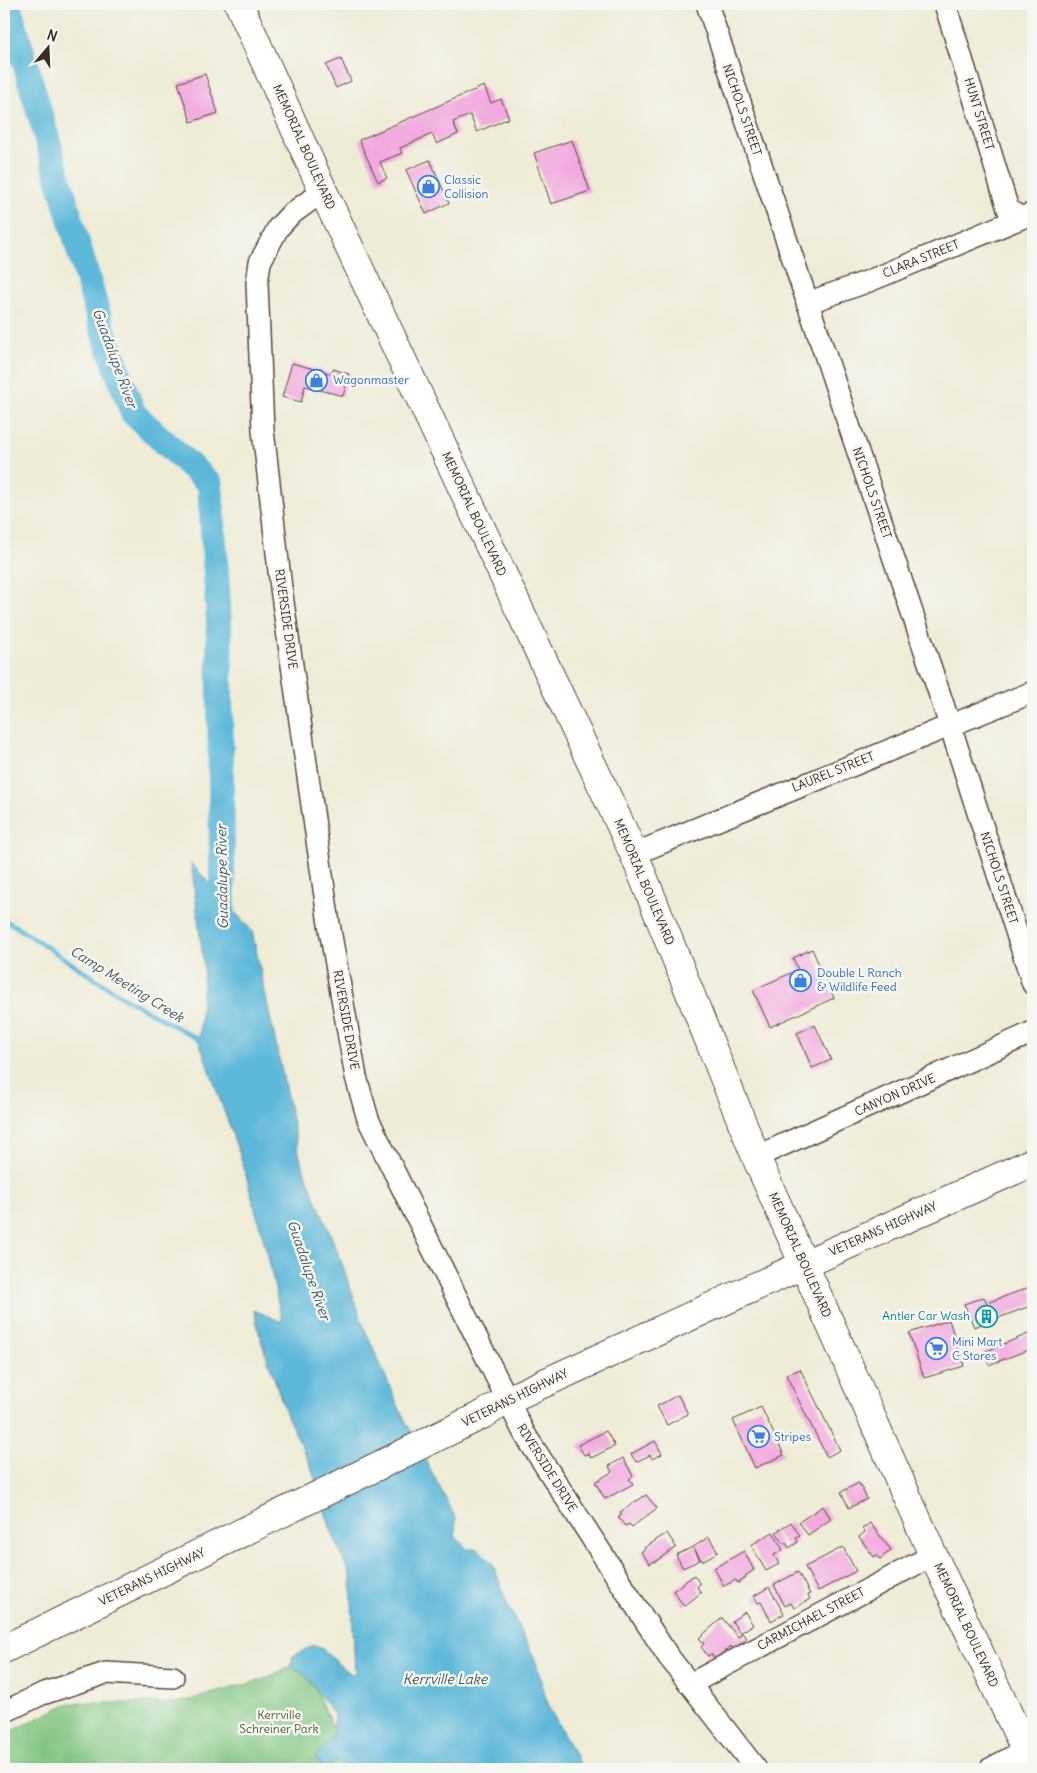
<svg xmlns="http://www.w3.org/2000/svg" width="1037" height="1773" font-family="Delius,sans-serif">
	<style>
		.green { fill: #80c580; stroke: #5e784f }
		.water { fill: #5bb7d9; stroke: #4b707c }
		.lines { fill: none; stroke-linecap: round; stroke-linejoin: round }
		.stream { stroke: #5bb7d9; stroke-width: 4.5 }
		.river { stroke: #5bb7d9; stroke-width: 26 }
		.building { fill: #f2a9de }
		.minor-casing { stroke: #56473a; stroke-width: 24 }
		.major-casing { stroke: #56473a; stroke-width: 30 }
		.minor { stroke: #fff; stroke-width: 21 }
		.major { stroke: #fff; stroke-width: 28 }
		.labels { text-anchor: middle; stroke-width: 5; stroke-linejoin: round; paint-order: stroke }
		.street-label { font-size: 12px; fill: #3b2a1e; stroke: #f6f6f2 }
		.shop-label { font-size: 12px; fill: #366cbe; stroke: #f6f6f2; text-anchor: start }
		.culture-label { font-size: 12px; fill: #0d838f; stroke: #f6f6f2; text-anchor: end }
		.park-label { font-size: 12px; fill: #50583b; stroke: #f6f6f2 }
		.water-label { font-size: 14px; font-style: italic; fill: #465b5f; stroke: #f6f6f2 }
	</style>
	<rect width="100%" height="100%" fill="#f6f6f2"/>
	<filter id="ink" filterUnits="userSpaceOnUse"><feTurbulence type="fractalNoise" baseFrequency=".02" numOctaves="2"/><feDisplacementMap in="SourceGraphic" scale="10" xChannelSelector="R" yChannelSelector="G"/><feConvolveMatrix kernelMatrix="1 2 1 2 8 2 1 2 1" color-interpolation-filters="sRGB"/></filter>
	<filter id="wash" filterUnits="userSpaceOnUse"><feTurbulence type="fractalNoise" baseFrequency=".0096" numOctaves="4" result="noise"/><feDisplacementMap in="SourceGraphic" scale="20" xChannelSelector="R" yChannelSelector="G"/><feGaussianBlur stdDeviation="1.12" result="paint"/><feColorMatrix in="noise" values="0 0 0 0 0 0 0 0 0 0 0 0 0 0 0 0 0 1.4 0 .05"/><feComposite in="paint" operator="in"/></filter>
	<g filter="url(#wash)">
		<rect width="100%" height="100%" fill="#eeebd6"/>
		<polygon class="green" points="292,1666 309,1676 352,1769 4,1769 4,1735 69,1703 178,1703 262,1680"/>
		<path class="water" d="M191,863l61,68 49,231 39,96 24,69 36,83 56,109 -1,17 12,13h11l15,15 15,42 27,53 13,47 35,63h-233l-1,-3 -12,-4 -14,6 -8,-11 18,-20 1,-22 -31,-43 -12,-6 2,-10 21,-11c17,5 24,25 41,30l-4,-98 -20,-47 -21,-66 -23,-48 -27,-79 -6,-27 28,12 -14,-66 -26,-95 -43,-120 5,-74z"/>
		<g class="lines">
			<polyline class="stream" points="4,919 126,999 205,1043"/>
			<polyline class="river" points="8,4 101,325 133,413 210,484 219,621 223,933"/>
		</g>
		<g id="blocks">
			<g class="building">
				<polygon points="341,59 351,81 336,88 326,65"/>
				<polygon points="205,74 218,113 191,122 178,83"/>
				<polygon points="484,86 491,103 501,99 509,118 477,132 470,115 453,122 458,134 437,144 432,134 400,148 402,153 380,162 387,178 378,182 359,140"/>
				<polygon points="572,140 590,191 551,204 534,153"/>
				<polygon points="430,160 449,203 426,214 406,170"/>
				<polygon points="292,363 332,374 333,369 349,374 343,396 305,386 301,402 282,397"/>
				<polygon points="812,949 834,998 770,1027 753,990 798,970 793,958"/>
				<polygon points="815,1025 831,1060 812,1068 797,1033"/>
				<polygon points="1030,1287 1033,1296 1033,1305 974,1327 964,1304 984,1297 987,1303"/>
				<polygon points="949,1320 964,1366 924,1378 909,1333"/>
				<polygon points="1033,1332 1033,1348 989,1365 984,1352"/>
				<polygon points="800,1369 840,1450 827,1457 786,1375"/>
				<polygon points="678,1395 688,1414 667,1425 657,1406"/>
				<polygon points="761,1407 784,1455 755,1468 733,1420"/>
				<polygon points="606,1431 615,1446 591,1458 588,1453 584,1455 578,1445"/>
				<polygon points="655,1441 662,1454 652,1459 650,1455 636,1462 631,1454"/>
				<polygon points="623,1458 633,1476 629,1479 633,1484 605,1499 595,1482 612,1472 609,1466"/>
				<polygon points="859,1483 867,1499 849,1508 841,1492"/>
				<polygon points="646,1495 657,1508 632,1527 629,1524 625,1526 618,1517 622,1515 620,1512"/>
				<polygon points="823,1506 831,1519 808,1535 799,1522"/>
				<polygon points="791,1522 800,1536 796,1538 798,1542 789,1548 786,1543 784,1544 776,1532"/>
				<polygon points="870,1523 891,1550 880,1559 877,1555 874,1557 859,1537 865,1532 862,1529"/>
				<polygon points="773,1532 783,1550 774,1555 779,1564 766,1571 751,1545"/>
				<polygon points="667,1533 676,1547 655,1562 654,1561 650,1564 641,1552 645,1549 644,1548"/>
				<polygon points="709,1537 718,1552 702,1561 693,1547"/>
				<polygon points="693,1547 700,1560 683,1568 676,1555"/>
				<polygon points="843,1547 856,1571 818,1591 805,1567"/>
				<polygon points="744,1551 754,1570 745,1576 746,1578 738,1583 736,1580 724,1586 714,1568"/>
				<polygon points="798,1572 810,1594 808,1595 810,1599 794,1608 791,1603 785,1606 774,1585"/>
				<polygon points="694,1575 700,1584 697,1587 701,1593 684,1606 673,1591"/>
				<polygon points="769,1587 784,1614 771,1621 761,1602 758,1603 754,1596"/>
				<polygon points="745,1612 753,1625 740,1633 732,1621"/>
				<polygon points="722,1618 738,1637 742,1633 747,1638 733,1650 731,1646 715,1659 711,1654 708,1656 701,1647 704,1644 699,1638"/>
			</g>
		</g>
	</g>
	<g filter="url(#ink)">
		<use href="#blocks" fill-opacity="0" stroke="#56473a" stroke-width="1"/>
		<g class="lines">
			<defs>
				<g id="minor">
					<polyline points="707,4 950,725 1033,984"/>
					<polyline points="945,4 1008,209 1021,218"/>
					<polyline points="323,191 290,215 278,228 260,262 257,283 263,430 281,588 329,924 356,1077 368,1119 524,1433 668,1656 756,1769"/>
					<polyline points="807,303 869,281 1033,213"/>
					<polyline points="634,854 1033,692"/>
					<polyline points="756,1157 1033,1032"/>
					<polyline points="690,1684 933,1555"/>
					<polyline points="4,1712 42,1694 106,1673 173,1677"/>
					<polyline points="990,1769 1025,1750"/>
				</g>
				<g id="major">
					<polyline points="239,4 323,191 634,854 756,1157 933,1555 1033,1766"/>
					<polyline points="4,1649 484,1414 507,1400 805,1264 1033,1162"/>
				</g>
			</defs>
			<use href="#minor" class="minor-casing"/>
			<use href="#major" class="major-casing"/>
			<use href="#minor" class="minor"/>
			<use href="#major" class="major"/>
		</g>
	</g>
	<defs>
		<symbol id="shop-ring" viewBox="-11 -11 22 22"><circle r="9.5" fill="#f6f6f2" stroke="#3f7fe0" stroke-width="1.5"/><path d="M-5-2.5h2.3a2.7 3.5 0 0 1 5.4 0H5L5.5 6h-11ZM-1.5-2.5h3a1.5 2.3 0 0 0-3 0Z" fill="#3f7fe0"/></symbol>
		<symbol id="building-ring" viewBox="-11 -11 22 22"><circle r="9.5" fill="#f6f6f2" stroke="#0f9aa8" stroke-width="1.5"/><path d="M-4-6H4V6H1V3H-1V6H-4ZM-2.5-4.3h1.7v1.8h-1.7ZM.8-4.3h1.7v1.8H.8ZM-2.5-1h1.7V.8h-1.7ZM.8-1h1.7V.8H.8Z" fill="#0f9aa8"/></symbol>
		<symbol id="supermarket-ring" viewBox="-11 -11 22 22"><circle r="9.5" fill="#f6f6f2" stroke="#3f7fe0" stroke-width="1.5"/><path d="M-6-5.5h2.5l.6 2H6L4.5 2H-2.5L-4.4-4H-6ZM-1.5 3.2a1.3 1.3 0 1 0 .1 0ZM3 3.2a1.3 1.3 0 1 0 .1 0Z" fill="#3f7fe0"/></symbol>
	</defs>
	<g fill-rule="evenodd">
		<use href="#shop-ring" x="416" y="174" width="25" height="25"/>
		<use href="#shop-ring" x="304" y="368" width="25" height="25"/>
		<use href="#shop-ring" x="788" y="968" width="25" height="25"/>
		<use href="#building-ring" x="974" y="1304" width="25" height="25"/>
		<use href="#supermarket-ring" x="924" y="1336" width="25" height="25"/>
		<use href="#supermarket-ring" x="746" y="1424" width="25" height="25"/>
	</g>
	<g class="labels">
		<g class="street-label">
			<text transform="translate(742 110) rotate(71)" y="4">NICHOLS STREET</text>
			<text transform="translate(979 114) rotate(73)" y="4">HUNT STREET</text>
			<text transform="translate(304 147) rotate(66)" y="4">MEMORIAL BOULEVARD</text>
			<text transform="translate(921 259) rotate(-22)" y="4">CLARA STREET</text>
			<text transform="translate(872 493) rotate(71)" y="4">NICHOLS STREET</text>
			<text transform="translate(474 514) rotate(65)" y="4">MEMORIAL BOULEVARD</text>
			<text transform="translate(286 619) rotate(82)" y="4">RIVERSIDE DRIVE</text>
			<text transform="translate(833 772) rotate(-22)" y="4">LAUREL STREET</text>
			<text transform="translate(999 878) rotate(72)" y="4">NICHOLS STREET</text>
			<text transform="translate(644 882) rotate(67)" y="4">MEMORIAL BOULEVARD</text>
			<text transform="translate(346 1020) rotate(80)" y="4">RIVERSIDE DRIVE</text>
			<text transform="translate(895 1095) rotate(-24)" y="4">CANYON DRIVE</text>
			<text transform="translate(883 1229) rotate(-24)" y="4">VETERANS HIGHWAY</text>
			<text transform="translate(800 1255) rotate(66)" y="4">MEMORIAL BOULEVARD</text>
			<text transform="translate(515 1398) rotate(-26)" y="4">VETERANS HIGHWAY</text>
			<text transform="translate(547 1468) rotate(58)" y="4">RIVERSIDE DRIVE</text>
			<text transform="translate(152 1577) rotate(-26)" y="4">VETERANS HIGHWAY</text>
			<text transform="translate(811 1619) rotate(-28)" y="4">CARMICHAEL STREET</text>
			<text transform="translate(966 1625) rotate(65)" y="4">MEMORIAL BOULEVARD</text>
		</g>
		<g class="shop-label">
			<text x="444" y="184">Classic<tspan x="444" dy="14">Collision</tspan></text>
			<text x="333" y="384">Wagonmaster</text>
			<text x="817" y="977">Double L Ranch<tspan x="817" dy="14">&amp; Wildlife Feed</tspan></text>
			<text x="952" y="1346">Mini Mart<tspan x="952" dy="14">C Stores</tspan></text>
			<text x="774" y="1441">Stripes</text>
		</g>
		<g class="culture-label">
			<text x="970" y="1320">Antler Car Wash</text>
		</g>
		<g class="park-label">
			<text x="279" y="1719">Kerrville<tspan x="279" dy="14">Schreiner Park</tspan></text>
		</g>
		<g class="water-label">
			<text transform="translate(115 358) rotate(70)" y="5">Guadalupe River</text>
			<text transform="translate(222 877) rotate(-91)" y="5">Guadalupe River</text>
			<text transform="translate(127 984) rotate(32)" y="5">Camp Meeting Creek</text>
			<text transform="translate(309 1270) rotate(71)" y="5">Guadalupe River</text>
			<text x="445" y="1684">Kerrville Lake</text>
		</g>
	</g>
	<rect width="1037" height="1773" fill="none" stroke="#f6f6f2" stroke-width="20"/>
	<g transform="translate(48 48) rotate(19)" stroke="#f6f6f2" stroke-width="4" paint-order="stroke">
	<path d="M0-4L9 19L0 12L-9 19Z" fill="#3b2a1e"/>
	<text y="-8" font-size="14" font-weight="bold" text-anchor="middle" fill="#3b2a1e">N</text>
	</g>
</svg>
